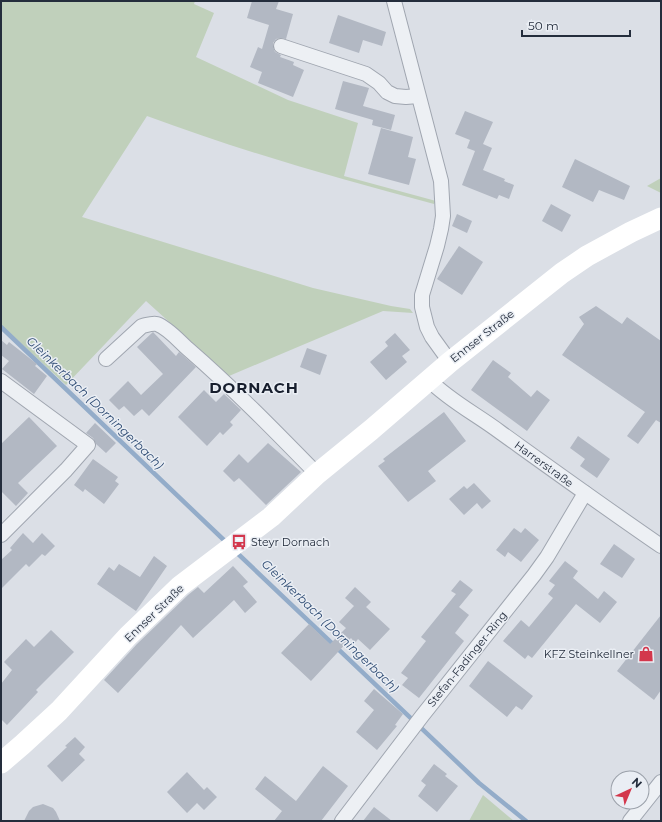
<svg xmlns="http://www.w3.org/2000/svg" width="662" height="822" font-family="Montserrat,sans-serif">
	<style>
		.green { fill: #c0d0bb }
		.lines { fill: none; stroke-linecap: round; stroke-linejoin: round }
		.stream { stroke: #93acc9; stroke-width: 4.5 }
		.building { fill: #b2b8c3 }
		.street-casing { stroke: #a0a6b0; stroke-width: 16 }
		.street { stroke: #edf0f4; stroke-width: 14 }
		.secondary { stroke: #fff; stroke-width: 21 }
		.labels { text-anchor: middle; stroke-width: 3; stroke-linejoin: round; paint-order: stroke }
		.street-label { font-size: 11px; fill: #242d3c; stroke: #eaeef4 }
		.poi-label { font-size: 11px; fill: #242d3c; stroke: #eaeef4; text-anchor: start }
		.water-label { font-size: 12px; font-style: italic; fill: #2d4a72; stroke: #eaeef4 }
		.district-label { font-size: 15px; font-weight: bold; letter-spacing: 1px; fill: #171e2d; stroke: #eaeef4 }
	</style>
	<rect width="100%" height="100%" fill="#dbdfe6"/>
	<g class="green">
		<path d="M1,1h194l-1,3 20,9 -18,44 92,43 70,23 -14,53 92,25 -2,3c-97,-26 -193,-53 -287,-88l-65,101 231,71 78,18 19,3 3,4 -30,-2 -154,65 -83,-75 -80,84 -65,-60z"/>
		<polygon points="661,178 661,193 647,186"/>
		<polygon points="483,795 514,821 469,821"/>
	</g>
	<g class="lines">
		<g class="stream">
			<polyline points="1,327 227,543"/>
			<polyline points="235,551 479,783 526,821"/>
		</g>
	</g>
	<g class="building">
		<polygon points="252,1 279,1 276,9 293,14 286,39 280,38 276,39 273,43 273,47 275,52 281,55 280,57 294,62 293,65 304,70 293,97 258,83 262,72 250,67 258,47 262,49 269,25 247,18"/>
		<polygon points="338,15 386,32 382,46 363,40 359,53 329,43"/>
		<polygon points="343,81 369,88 363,106 395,115 391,130 372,125 373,120 335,109"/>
		<polygon points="465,111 493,122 483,144 492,148 483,170 505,179 504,181 514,185 509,199 499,195 497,199 462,185 475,151 467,148 470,140 455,134"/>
		<polygon points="381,128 413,137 408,157 416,159 409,185 368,174"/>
		<polygon points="575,159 630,186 624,200 599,190 593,202 562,187"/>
		<polygon points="551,204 571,215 562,232 542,221"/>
		<polygon points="457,214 472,221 467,233 452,226"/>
		<polygon points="459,246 483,262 462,295 437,279"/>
		<polygon points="596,306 622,324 627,317 661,341 661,423 656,420 638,444 627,436 645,412 562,355 584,324 579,317"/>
		<polygon points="153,332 176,356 179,352 196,367 149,416 142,409 134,416 124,406 119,410 109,400 128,381 141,395 163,374 137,347"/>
		<polygon points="395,333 410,350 402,356 407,362 386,380 370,362 388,346 385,342"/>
		<polygon points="1,340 7,345 9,342 37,364 35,366 47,376 34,394 2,369 9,361 1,355"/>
		<polygon points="307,348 327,355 320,375 300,367"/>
		<polygon points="493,360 511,373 508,377 531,397 537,390 550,400 527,431 471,390"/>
		<polygon points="204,390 216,402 224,394 241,410 230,422 233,425 223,435 220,432 207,446 178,417"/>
		<polygon points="444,412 466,441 428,471 436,481 408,502 378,466 385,461 383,459"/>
		<polygon points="29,417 57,446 18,483 28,493 16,506 1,491 1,444"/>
		<polygon points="95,423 116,443 106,453 96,444 93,438 86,433"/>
		<polygon points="578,436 610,459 597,478 580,466 585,459 570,448"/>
		<polygon points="268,443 301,472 266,505 239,478 234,482 223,471 239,454 248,463"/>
		<polygon points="93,459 118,477 115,481 119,484 104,504 85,489 83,492 74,485"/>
		<polygon points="474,483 491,501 482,509 477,503 464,515 449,499 464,486 467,489"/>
		<polygon points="514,528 521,533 525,528 539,540 521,562 508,552 505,557 496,550"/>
		<polygon points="23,533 33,543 42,533 55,546 45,556 42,554 29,567 26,564 1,589 1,560 12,550 10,548"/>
		<polygon points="614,544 635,559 622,578 600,564"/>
		<polygon points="154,556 167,566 136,611 97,584 109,567 114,571 119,564 140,577"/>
		<polygon points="565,561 578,571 573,578 598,599 604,591 617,602 600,623 576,604 532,658 528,655 525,659 503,641 521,620 529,627 553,598 548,594 555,585 549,581"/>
		<polygon points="233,566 248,582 243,586 257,602 245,613 234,600 193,638 181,625 118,693 104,680 137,644 188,595 198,587 204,593"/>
		<polygon points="460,580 473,590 459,607 469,615 455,633 464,641 419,698 402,685 408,678 401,673 426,641 421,637 456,594 451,591"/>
		<polygon points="355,587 371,602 366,607 390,629 370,650 358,639 355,643 351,638 311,681 281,653 309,624 330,644 346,628 339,622 354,606 345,598"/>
		<polygon points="661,615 661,690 654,700 617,671"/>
		<polygon points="51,630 74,652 36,690 38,692 7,725 1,719 1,684 12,670 4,662 26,639 34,647"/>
		<polygon points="488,661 533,696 522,710 516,706 507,717 469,686"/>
		<polygon points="374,689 403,714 395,725 397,726 377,750 356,732 374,710 364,701"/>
		<polygon points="75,737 85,747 79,754 85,760 62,782 47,766 67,747 65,746"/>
		<polygon points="434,764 447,774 445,776 458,786 437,812 418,796 426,785 421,781"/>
		<polygon points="323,766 348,786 321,821 274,821 282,811 255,789 265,776 296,801"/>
		<polygon points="187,772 204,790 207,787 217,797 204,810 197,803 187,813 167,792"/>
		<polygon points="43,804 53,808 56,812 60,821 24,821 29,811 33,807"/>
		<polygon points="374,807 392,821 363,821"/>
	</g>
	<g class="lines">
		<defs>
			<g id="street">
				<polyline points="394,1 441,181 443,216 441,229 437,246 422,295 422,307 427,327 432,337 450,362"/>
				<polyline points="281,46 366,74 379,83 387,92 395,96 406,97 418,96"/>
				<path d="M106,359l36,-33c5,-1 10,-3 15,-2 11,4 22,17 31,25 45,39 87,82 129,125"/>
				<path d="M429,380c21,21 47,34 71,52 53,38 107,77 161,114"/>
				<polyline points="1,381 88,445 66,470 1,535"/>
				<polyline points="342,821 422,716 534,575 547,557 585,493"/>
				<polyline points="630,821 661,782"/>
			</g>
		</defs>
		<use href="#street" class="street-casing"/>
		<use href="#street" class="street"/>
		<polyline class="secondary" points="1,763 22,745 59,711 128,636 180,586 271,517 317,474 371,430 450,362 562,273 587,256 631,232 661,218"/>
	</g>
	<defs>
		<symbol id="bus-bare" viewBox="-9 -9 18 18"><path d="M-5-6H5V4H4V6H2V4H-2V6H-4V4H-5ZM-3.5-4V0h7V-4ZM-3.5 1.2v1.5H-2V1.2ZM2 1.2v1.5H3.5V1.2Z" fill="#d3374c" stroke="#eaeef4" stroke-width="2.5" paint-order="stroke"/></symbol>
		<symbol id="shop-bare" viewBox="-9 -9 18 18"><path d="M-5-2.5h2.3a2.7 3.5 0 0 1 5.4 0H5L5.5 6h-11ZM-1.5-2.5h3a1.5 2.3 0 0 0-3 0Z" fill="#d3374c" stroke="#eaeef4" stroke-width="2.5" paint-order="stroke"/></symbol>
	</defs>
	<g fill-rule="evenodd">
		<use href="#bus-bare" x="228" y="531" width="22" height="22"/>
		<use href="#shop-bare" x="635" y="643" width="22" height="22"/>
	</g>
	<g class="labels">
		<g class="street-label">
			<text transform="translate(482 336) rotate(-38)" y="4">Ennser Straße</text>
			<text transform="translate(544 464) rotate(36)" y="4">Harrerstraße</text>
			<text transform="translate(154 613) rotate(-44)" y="4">Ennser Straße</text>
			<text transform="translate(467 659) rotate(-51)" y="4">Stefan-Fadinger-Ring</text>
		</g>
		<g class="poi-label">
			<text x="251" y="546">Steyr Dornach</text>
			<text x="634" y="658" text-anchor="end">KFZ Steinkellner</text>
		</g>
		<g class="water-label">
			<text transform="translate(95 403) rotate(44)" y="4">Gleinkerbach (Dorningerbach)</text>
			<text transform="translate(330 626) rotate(44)" y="4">Gleinkerbach (Dorningerbach)</text>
		</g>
		<g class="district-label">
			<text x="254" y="393">DORNACH</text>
		</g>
	</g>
	<rect width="662" height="822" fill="none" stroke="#242d3c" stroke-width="4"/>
	<g transform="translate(630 790) rotate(44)"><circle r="19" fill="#eaeef4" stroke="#9ba1aa"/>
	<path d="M0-3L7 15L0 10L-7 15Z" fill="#d3374c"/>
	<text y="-6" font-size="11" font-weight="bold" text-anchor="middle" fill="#242d3c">N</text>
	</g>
	<path d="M522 30v6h108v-6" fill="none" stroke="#242d3c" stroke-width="2"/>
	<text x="528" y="30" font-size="12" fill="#242d3c" stroke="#eaeef4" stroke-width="3" paint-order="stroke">50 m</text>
</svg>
